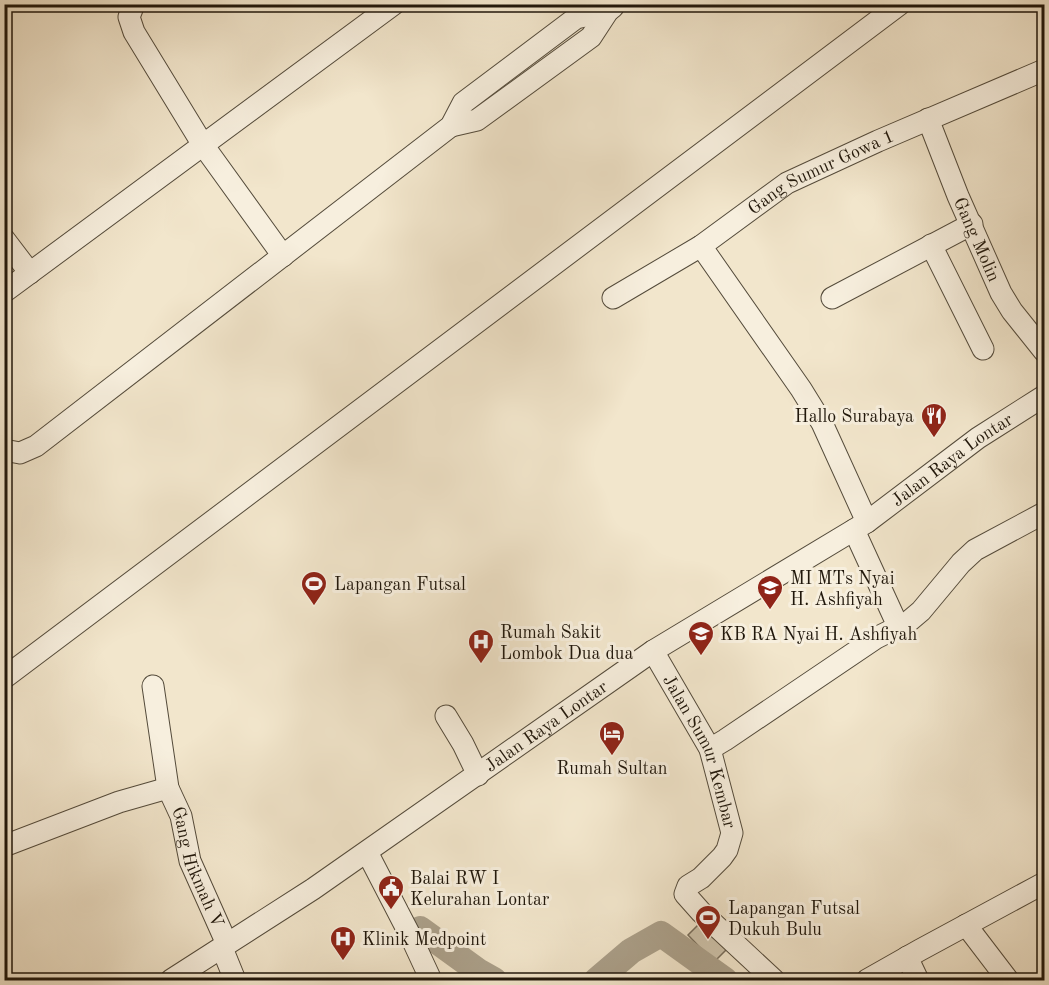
<svg xmlns="http://www.w3.org/2000/svg" width="1049" height="985" font-family="'Old Standard TT',serif">
	<style>
		.green { fill: #cec3ab; stroke: #776d5b; stroke-width: 1.5 }
		.lines { fill: none; stroke-linecap: round; stroke-linejoin: round }
		.river { stroke: #aba08a; stroke-width: 26 }
		.minor-casing { stroke: #544b3b; stroke-width: 23 }
		.minor { stroke: #f7efde; stroke-width: 21 }
		.labels { text-anchor: middle; stroke-width: 6; stroke-linejoin: round; paint-order: stroke }
		.street-label { font-size: 18px; fill: #20170b; stroke: #f7efde }
		.poi-label { font-size: 18px; fill: #20170b; stroke: #f7efde; text-anchor: start }
	</style>
	<rect width="100%" height="100%" fill="#f2e6cc"/>
	<filter id="stains"><feTurbulence type="fractalNoise" baseFrequency=".00333" numOctaves="4"/><feColorMatrix values="0 0 0 0 .2 0 0 0 0 .09 0 0 0 0 .02 0 0 0 .5 -.17"/></filter>
	<radialGradient id="worn" r=".72"><stop offset=".6" stop-color="#630" stop-opacity="0"/><stop offset="1" stop-color="#630" stop-opacity=".3"/></radialGradient>
	<polygon class="green" points="703,920 729,947 714,962 688,935"/>
	<g class="lines">
		<g class="river">
			<polyline points="420,929 478,971 494,980"/>
			<polyline points="597,980 631,951 661,934 725,980"/>
		</g>
		<defs>
			<g id="minor">
				<polyline points="134,4 129,17 134,32 203,145 283,256"/>
				<path id="s1" d="M928,119l30,77 43,97 11,18 32,40"/>
				<polyline points="451,126 477,120 591,37 608,11 613,7"/>
				<polyline points="4,239 30,273"/>
				<polyline points="931,245 983,349"/>
				<polyline points="701,246 801,389 822,423 867,522"/>
				<polyline points="4,292 394,4"/>
				<path id="s2" d="M613,298l88,-52 86,-63 91,-42 166,-71"/>
				<polyline points="832,298 972,224"/>
				<polyline points="4,450 20,453 36,446 451,126 463,103 576,18 608,11"/>
				<polyline points="854,530 898,626"/>
				<path id="s3" d="M653,651l57,98 22,84 -5,17 -5,7 -21,21 -13,8 -3,8 16,18 73,68"/>
				<polyline points="4,678 900,4"/>
				<path id="s4" d="M153,686l15,102 13,28 9,45 37,83"/>
				<polyline points="446,716 463,744 478,775"/>
				<polyline points="710,749 725,740 876,638 908,622 921,611 961,563 975,550 1044,513"/>
				<polyline points="4,846 119,802 168,788"/>
				<polyline points="367,852 412,939 431,980"/>
				<polyline points="966,925 1008,980"/>
				<polyline points="222,948 235,980"/>
				<polyline points="907,957 918,980"/>
				<path id="s5" d="M171,980l142,-91 340,-238 214,-129 111,-84 66,-42"/>
				<polyline points="867,980 920,950 1044,883"/>
			</g>
		</defs>
		<use href="#minor" class="minor-casing"/>
		<use href="#minor" class="minor"/>
	</g>
	<defs>
		<symbol id="restaurant-pin" viewBox="-11 -11 22 30"><path d="M0 17L-7.5 6A9.5 9.5 0 1 1 7.5 6Z" fill="#8f2418" stroke="#f7efde"/><path d="M-5-6h1v4h1v-4h1v4h1v-4h1v5L-1.5 .5V6h-2V.5L-5-1ZM5-6V6H3V1.5H1.5Q1.5-4 5-6Z" fill="#fff"/></symbol>
		<symbol id="stadium-pin" viewBox="-11 -11 22 30"><path d="M0 17L-7.5 6A9.5 9.5 0 1 1 7.5 6Z" fill="#8f2418" stroke="#f7efde"/><path d="M0-5a6.5 5 0 1 0 0 10a6.5 5 0 1 0 0-10ZM-3.5-1.8h7v3.6h-7Z" fill="#fff"/></symbol>
		<symbol id="school-pin" viewBox="-11 -11 22 30"><path d="M0 17L-7.5 6A9.5 9.5 0 1 1 7.5 6Z" fill="#8f2418" stroke="#f7efde"/><path d="M0-5L7-2L0 1L-7-2ZM-4 1L0 2.5L4 1V4Q0 6-4 4Z" fill="#fff"/></symbol>
		<symbol id="hospital-pin" viewBox="-11 -11 22 30"><path d="M0 17L-7.5 6A9.5 9.5 0 1 1 7.5 6Z" fill="#8f2418" stroke="#f7efde"/><path d="M-5-5h3v3.5h4V-5h3V5h-3V1.5h-4V5h-3Z" fill="#fff"/></symbol>
		<symbol id="hotel-pin" viewBox="-11 -11 22 30"><path d="M0 17L-7.5 6A9.5 9.5 0 1 1 7.5 6Z" fill="#8f2418" stroke="#f7efde"/><path d="M-6-4.5h1.5V1H6V5H4.5V3h-9V5H-6ZM-4 0a1.8 1.8 0 1 1 3.6 0ZM.5 0V-2.5h3Q6-2.5 6 0Z" fill="#fff"/></symbol>
		<symbol id="civic-pin" viewBox="-11 -11 22 30"><path d="M0 17L-7.5 6A9.5 9.5 0 1 1 7.5 6Z" fill="#8f2418" stroke="#f7efde"/><path d="M-.6-6.5H3V-4.5H.6V-3L4-1V1h2V6H-6V1h2V-1L-.6-3ZM-1.2 2.5V6h2.4V2.5Z" fill="#fff"/></symbol>
	</defs>
	<g fill-rule="evenodd">
		<use href="#restaurant-pin" x="919" y="401" width="30" height="40"/>
		<use href="#stadium-pin" x="299" y="569" width="30" height="40"/>
		<use href="#school-pin" x="755" y="573" width="30" height="40"/>
		<use href="#school-pin" x="686" y="619" width="30" height="40"/>
		<use href="#hospital-pin" x="466" y="627" width="30" height="40"/>
		<use href="#hotel-pin" x="597" y="719" width="30" height="40"/>
		<use href="#civic-pin" x="376" y="873" width="30" height="40"/>
		<use href="#stadium-pin" x="693" y="903" width="30" height="40"/>
		<use href="#hospital-pin" x="328" y="924" width="30" height="40"/>
	</g>
	<g class="labels">
		<g class="street-label">
			<text dy="6" stroke="none"><textPath href="#s2" startOffset="244">Gang Sumur Gowa 1</textPath></text>
			<text dy="6" stroke="none"><textPath href="#s1" startOffset="130">Gang Molin</textPath></text>
			<text dy="6" stroke="none"><textPath href="#s5" startOffset="939">Jalan Raya Lontar</textPath></text>
			<text dy="6" stroke="none"><textPath href="#s5" startOffset="453">Jalan Raya Lontar</textPath></text>
			<text dy="6" stroke="none"><textPath href="#s3" startOffset="112">Jalan Sumur Kembar</textPath></text>
			<text dy="6" stroke="none"><textPath href="#s4" startOffset="188">Gang Hikmah V</textPath></text>
		</g>
		<g class="poi-label">
			<text x="914" y="422" text-anchor="end">Hallo Surabaya</text>
			<text x="790" y="584">MI MTs Nyai<tspan x="790" dy="21">H. Ashfiyah</tspan></text>
			<text x="334" y="590">Lapangan Futsal</text>
			<text x="500" y="638">Rumah Sakit<tspan x="500" dy="21">Lombok Dua dua</tspan></text>
			<text x="720" y="640">KB RA Nyai H. Ashfiyah</text>
			<text x="612" y="774" text-anchor="middle">Rumah Sultan</text>
			<text x="410" y="884">Balai RW I<tspan x="410" dy="21">Kelurahan Lontar</tspan></text>
			<text x="728" y="914">Lapangan Futsal<tspan x="728" dy="21">Dukuh Bulu</tspan></text>
			<text x="362" y="945">Klinik Medpoint</text>
		</g>
	</g>
	<rect width="1049" height="985" fill="none" stroke="#f2e6cc" stroke-width="24"/>
	<rect x="6" y="6" width="1037" height="973" fill="none" stroke="#20170b" stroke-width="3"/>
	<rect x="12" y="12" width="1025" height="961" fill="none" stroke="#20170b" stroke-width="1.5"/>
	<rect width="100%" height="100%" filter="url(#stains)"/>
	<rect width="100%" height="100%" fill="url(#worn)"/>
</svg>
